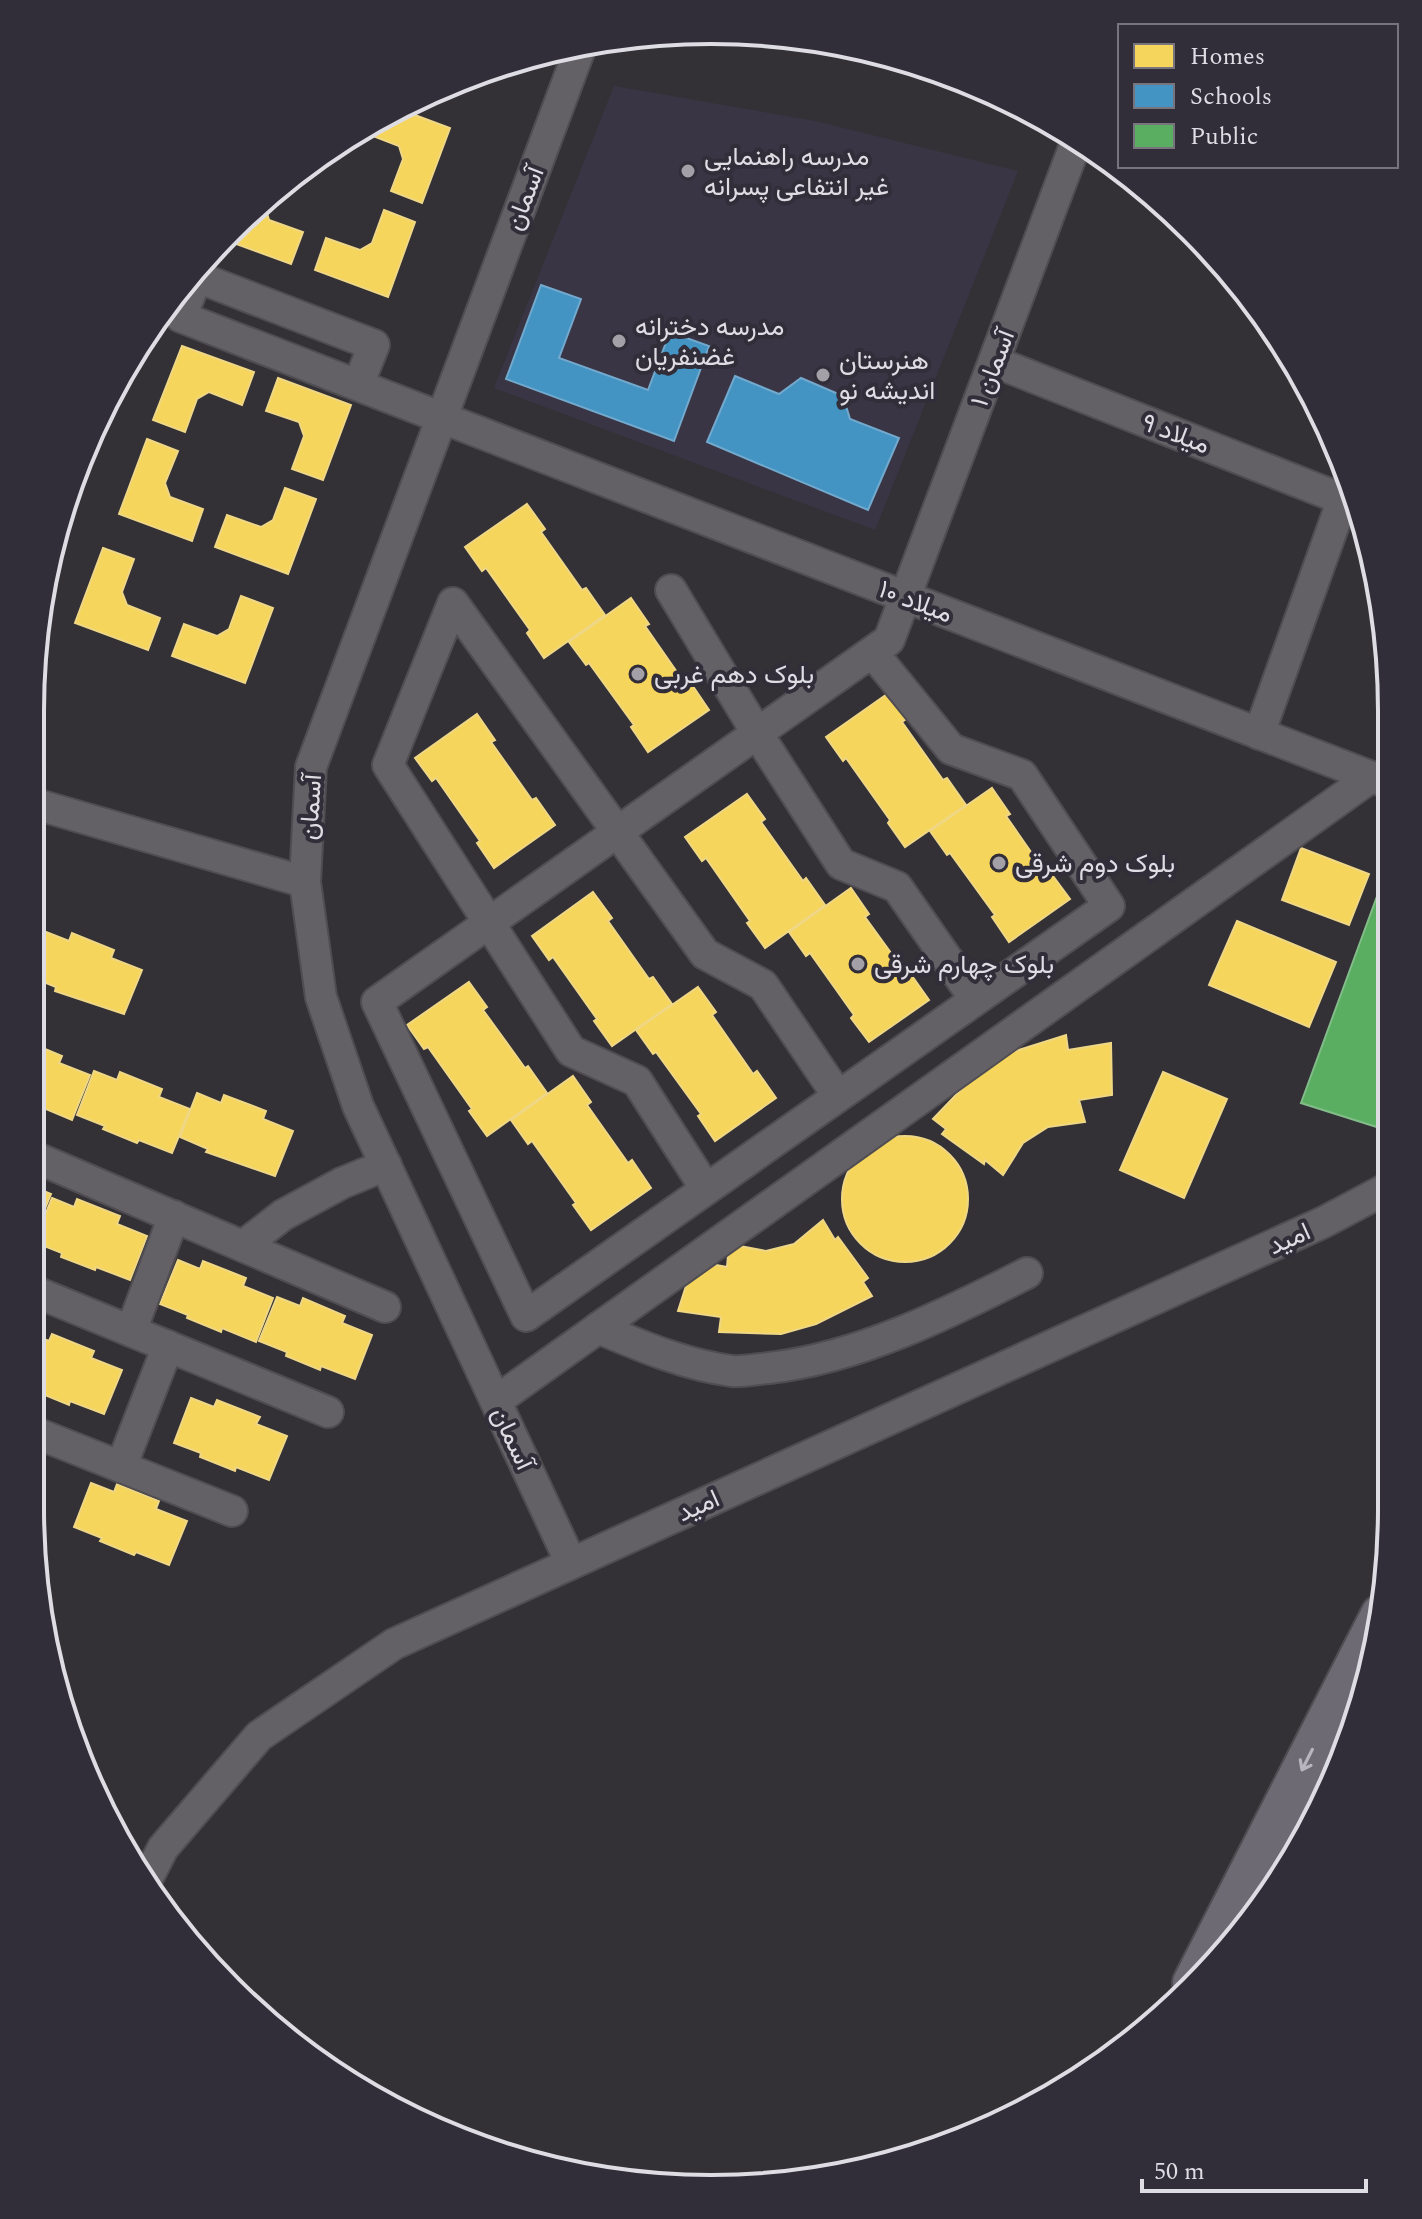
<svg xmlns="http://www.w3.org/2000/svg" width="1422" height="2219" font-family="Spectral,Vazirmatn,serif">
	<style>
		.built { fill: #3a3545 }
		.green { fill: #4e4462 }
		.homes { fill: #f6d55c; stroke: #efd785; stroke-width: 2 }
		.schools { fill: #4393c3; stroke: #72a9cd; stroke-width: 2 }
		.public { fill: #5aae61; stroke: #82bc88; stroke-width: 2 }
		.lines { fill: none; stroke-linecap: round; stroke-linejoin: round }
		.minor-casing { stroke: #4f4d51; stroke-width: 34 }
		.major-casing { stroke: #4f4d51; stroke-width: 44 }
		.path { stroke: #69686c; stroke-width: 5; stroke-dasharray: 4 4; stroke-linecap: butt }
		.minor { stroke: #636166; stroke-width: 30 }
		.major { stroke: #6e6a74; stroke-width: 40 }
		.oneway { stroke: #b7b5bd }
		.poi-dot { fill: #a3a1a7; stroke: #322e39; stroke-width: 3 }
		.labels { text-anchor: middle; stroke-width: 8; stroke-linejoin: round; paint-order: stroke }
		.poi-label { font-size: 26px; fill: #dfdde4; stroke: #322e39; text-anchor: start }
		.street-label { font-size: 26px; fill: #dfdde4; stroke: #322e39 }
		.rim { fill: none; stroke: #dfdde4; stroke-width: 4 }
	</style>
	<rect width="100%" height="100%" fill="#333136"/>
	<polygon class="built" points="614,86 815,121 1018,171 875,530 494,388"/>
	<polygon class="green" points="1354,1717 1340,1769 1259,1900"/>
	<g class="homes">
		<polygon points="396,108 450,128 422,203 391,191 403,159 399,146 365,133 367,127"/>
		<polygon points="268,197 265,206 269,220 303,232 291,264 223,239"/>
		<polygon points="384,210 415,222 388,297 315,270 326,238 360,250 372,243"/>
		<polygon points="182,346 254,372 242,405 209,392 197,399 185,432 153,420"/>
		<polygon points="278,378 351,405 323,480 292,469 304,436 299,422 266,411"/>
		<polygon points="147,439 178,451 165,483 170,497 203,509 192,541 119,514"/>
		<polygon points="285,488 316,499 288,574 215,547 227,515 261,527 273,520"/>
		<polygon points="527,504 545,529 541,532 582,590 586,588 605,615 544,658 527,633 530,630 486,568 482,571 465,547"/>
		<polygon points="103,548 134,559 122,592 127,605 160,618 148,650 75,623"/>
		<polygon points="241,596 273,608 245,683 172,656 184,624 217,636 229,629"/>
		<polygon points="631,598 649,624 645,626 686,685 690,682 709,710 648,752 631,727 634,725 589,663 586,665 569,642"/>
		<polygon points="887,694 906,719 902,722 943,780 947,778 966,805 905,847 888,823 890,820 846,758 843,761 826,737"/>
		<polygon points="477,714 495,740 491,742 532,800 536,798 555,825 494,868 477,843 480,841 436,778 432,781 415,758"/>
		<polygon points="992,788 1010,814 1006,816 1047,875 1050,872 1070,899 1009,942 992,917 995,915 950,853 947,855 930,831"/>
		<polygon points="747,794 765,819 761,822 803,881 806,878 825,905 765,948 747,923 750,921 706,858 702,861 685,837"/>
		<polygon points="1301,848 1369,874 1349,925 1282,900"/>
		<polygon points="851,888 869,914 865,917 907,975 910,973 929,1000 869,1042 851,1018 854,1015 810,953 806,956 789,932"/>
		<polygon points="593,892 612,918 608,921 649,979 653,977 672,1004 612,1046 594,1021 597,1019 553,957 549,960 532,936"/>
		<polygon points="1237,921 1336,962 1309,1027 1209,985"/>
		<polygon points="46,932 69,941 72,933 114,950 111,958 142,970 124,1014 55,991 56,987 34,978 34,963"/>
		<polygon points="469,982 487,1007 483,1010 525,1068 528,1066 547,1093 487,1136 469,1111 472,1109 428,1047 424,1049 407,1025"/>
		<polygon points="698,987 716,1012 712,1015 753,1074 757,1071 776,1098 715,1141 698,1116 701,1114 656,1052 653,1054 636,1030"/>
		<polygon points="1066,1035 1068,1050 1111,1043 1112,1095 1079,1100 1085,1122 1048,1127 1023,1143 1003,1175 985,1160 984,1164 942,1134 946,1129 933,1119 976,1074 1006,1054"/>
		<polygon points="33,1044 62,1056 59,1063 90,1075 72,1120 39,1106 37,1110 33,1108"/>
		<polygon points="94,1071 117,1080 120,1072 162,1089 159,1097 190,1109 172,1153 139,1140 137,1143 103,1129 105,1126 77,1115"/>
		<polygon points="1163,1072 1227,1099 1184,1198 1120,1170"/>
		<polygon points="573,1076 591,1102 587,1105 628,1163 632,1160 651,1188 591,1230 573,1205 576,1203 532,1141 528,1144 511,1120"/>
		<polygon points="197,1093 221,1103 224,1095 266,1111 263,1119 293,1131 275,1176 206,1152 208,1149 180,1137"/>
		<circle cx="905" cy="1199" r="63"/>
		<polygon points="32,1186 51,1194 33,1238 32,1238"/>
		<polygon points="52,1198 74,1207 77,1199 120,1216 117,1224 147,1236 130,1280 96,1267 95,1270 61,1257 62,1253 34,1242"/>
		<polygon points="823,1220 835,1240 838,1237 868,1278 863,1282 872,1296 816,1324 781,1334 719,1332 721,1317 678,1311 694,1261 727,1267 729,1244 766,1251 794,1244"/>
		<polygon points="178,1260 200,1269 203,1261 246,1278 243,1286 273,1298 256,1342 222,1328 221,1332 187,1318 188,1315 160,1304"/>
		<polygon points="277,1297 300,1306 303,1298 345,1316 342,1323 372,1335 355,1379 321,1366 320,1370 286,1356 287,1352 259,1341"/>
		<polygon points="31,1334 49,1341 52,1334 94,1351 91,1358 122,1370 104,1414 70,1401 69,1405 35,1391 36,1387 31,1385"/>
		<polygon points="191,1398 214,1407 217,1400 260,1417 256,1424 287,1436 269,1480 236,1467 235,1471 200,1457 201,1453 174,1443"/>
		<polygon points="91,1483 114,1492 117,1484 159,1501 156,1509 187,1521 169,1565 136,1552 134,1555 100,1541 102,1538 74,1527"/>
	</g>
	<g class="schools">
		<polygon points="541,285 581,299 559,358 648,390 670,332 709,346 674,441 506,379"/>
		<polygon points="735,376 779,394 801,378 843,396 850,419 899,438 868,510 707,442"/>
	</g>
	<polygon class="public" points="1390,861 1388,1120 1383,1129 1301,1103"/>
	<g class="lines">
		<defs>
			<g id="minor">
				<polyline points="995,362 1357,505"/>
				<polyline points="358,385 374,345 197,277 181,317 1390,784"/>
				<polyline points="671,590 757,733 841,864 897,887 975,999"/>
				<polyline points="872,652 951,749 1022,775 1109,906 526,1316 377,1002 889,640 1077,140"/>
				<polyline points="1259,734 1343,499"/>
				<polyline points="35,804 305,882"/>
				<polyline points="32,1156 385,1307"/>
				<polyline points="706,1189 637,1081 571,1051 388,765 453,603 705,954 763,985 838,1096"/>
				<polyline points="243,1246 283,1215 342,1183 386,1165"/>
				<polyline points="31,1290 328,1412"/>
				<path d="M598,1328c43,18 87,37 134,43 11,1 25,-2 37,-3 89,-10 178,-54 258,-95"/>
				<polyline points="131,1331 174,1216"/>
				<polyline points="496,1401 1371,777"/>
				<polyline points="31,1431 232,1511"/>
				<polyline points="121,1467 168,1346"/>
				<polyline points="571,1563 358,1106 321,997 305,882 311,767 581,46"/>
				<polyline points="144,1885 163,1848 259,1736 394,1644 1324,1222 1388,1188"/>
			</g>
			<polyline id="major" points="1193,1983 1381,1615"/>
		</defs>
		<use href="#minor" class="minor-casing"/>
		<use href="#major" class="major-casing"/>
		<polyline class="path" points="144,344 149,346 156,329"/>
		<use href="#minor" class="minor"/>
		<use href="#major" class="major"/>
	</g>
	<defs><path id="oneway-shaft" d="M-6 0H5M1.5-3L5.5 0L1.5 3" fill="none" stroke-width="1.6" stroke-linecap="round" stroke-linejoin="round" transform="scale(2)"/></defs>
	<use class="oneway" href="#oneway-shaft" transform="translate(1307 1760) rotate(117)"/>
	<g class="poi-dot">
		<circle cx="688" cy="171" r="8"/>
		<circle cx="619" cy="341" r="8"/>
		<circle cx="823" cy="375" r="8"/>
		<circle cx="638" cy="674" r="8"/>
		<circle cx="999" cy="863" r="8"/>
		<circle cx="858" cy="964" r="8"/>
	</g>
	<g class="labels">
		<g class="poi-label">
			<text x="704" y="165">مدرسه راهنمایی<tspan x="704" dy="30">غیر انتفاعی پسرانه</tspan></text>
			<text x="635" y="335">مدرسه دخترانه<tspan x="635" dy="30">غضنفریان</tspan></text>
			<text x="839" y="369">هنرستان<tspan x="839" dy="30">اندیشه نو</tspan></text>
			<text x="654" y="683">بلوک دهم غربی</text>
			<text x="1015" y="872">بلوک دوم شرقی</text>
			<text x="874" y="973">بلوک چهارم شرقی</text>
		</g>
		<g class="street-label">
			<text transform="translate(524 198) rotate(-69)" y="9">آسمان</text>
			<text transform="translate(992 368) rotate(-69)" y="9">آسمان ۱</text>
			<text transform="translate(1176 433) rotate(21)" y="9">میلاد ۹</text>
			<text transform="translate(916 601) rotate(21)" y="9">میلاد ۱۰</text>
			<text transform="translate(310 807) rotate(-86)" y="9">آسمان</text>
			<text transform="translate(1289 1238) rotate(-24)" y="9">امید</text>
			<text transform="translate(513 1438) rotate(65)" y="9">آسمان</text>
			<text transform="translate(698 1505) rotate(-24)" y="9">امید</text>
		</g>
	</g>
	<path d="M0 0H1422V2219H0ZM711 44H711A667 667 0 0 1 1378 711V1508A667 667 0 0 1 711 2175H711A667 667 0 0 1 44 1508V711A667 667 0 0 1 711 44Z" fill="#322e39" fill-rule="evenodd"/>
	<path class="rim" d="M711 44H711A667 667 0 0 1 1378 711V1508A667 667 0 0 1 711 2175H711A667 667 0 0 1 44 1508V711A667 667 0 0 1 711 44Z"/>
	<rect x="1118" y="24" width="280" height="144" fill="#322e39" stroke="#77747d" stroke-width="2"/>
	<rect x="1134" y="44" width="40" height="24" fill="#f6d55c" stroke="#77747d" stroke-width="2"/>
	<text x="1190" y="64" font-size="24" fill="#dfdde4">Homes</text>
	<rect x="1134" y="84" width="40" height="24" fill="#4393c3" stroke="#77747d" stroke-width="2"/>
	<text x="1190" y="104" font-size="24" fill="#dfdde4">Schools</text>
	<rect x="1134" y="124" width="40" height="24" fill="#5aae61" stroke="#77747d" stroke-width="2"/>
	<text x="1190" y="144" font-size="24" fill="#dfdde4">Public</text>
	<path d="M1142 2179v12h224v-12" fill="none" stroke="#dfdde4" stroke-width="4"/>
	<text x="1154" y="2179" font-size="24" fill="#dfdde4" stroke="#322e39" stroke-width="6" paint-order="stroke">50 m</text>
</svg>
